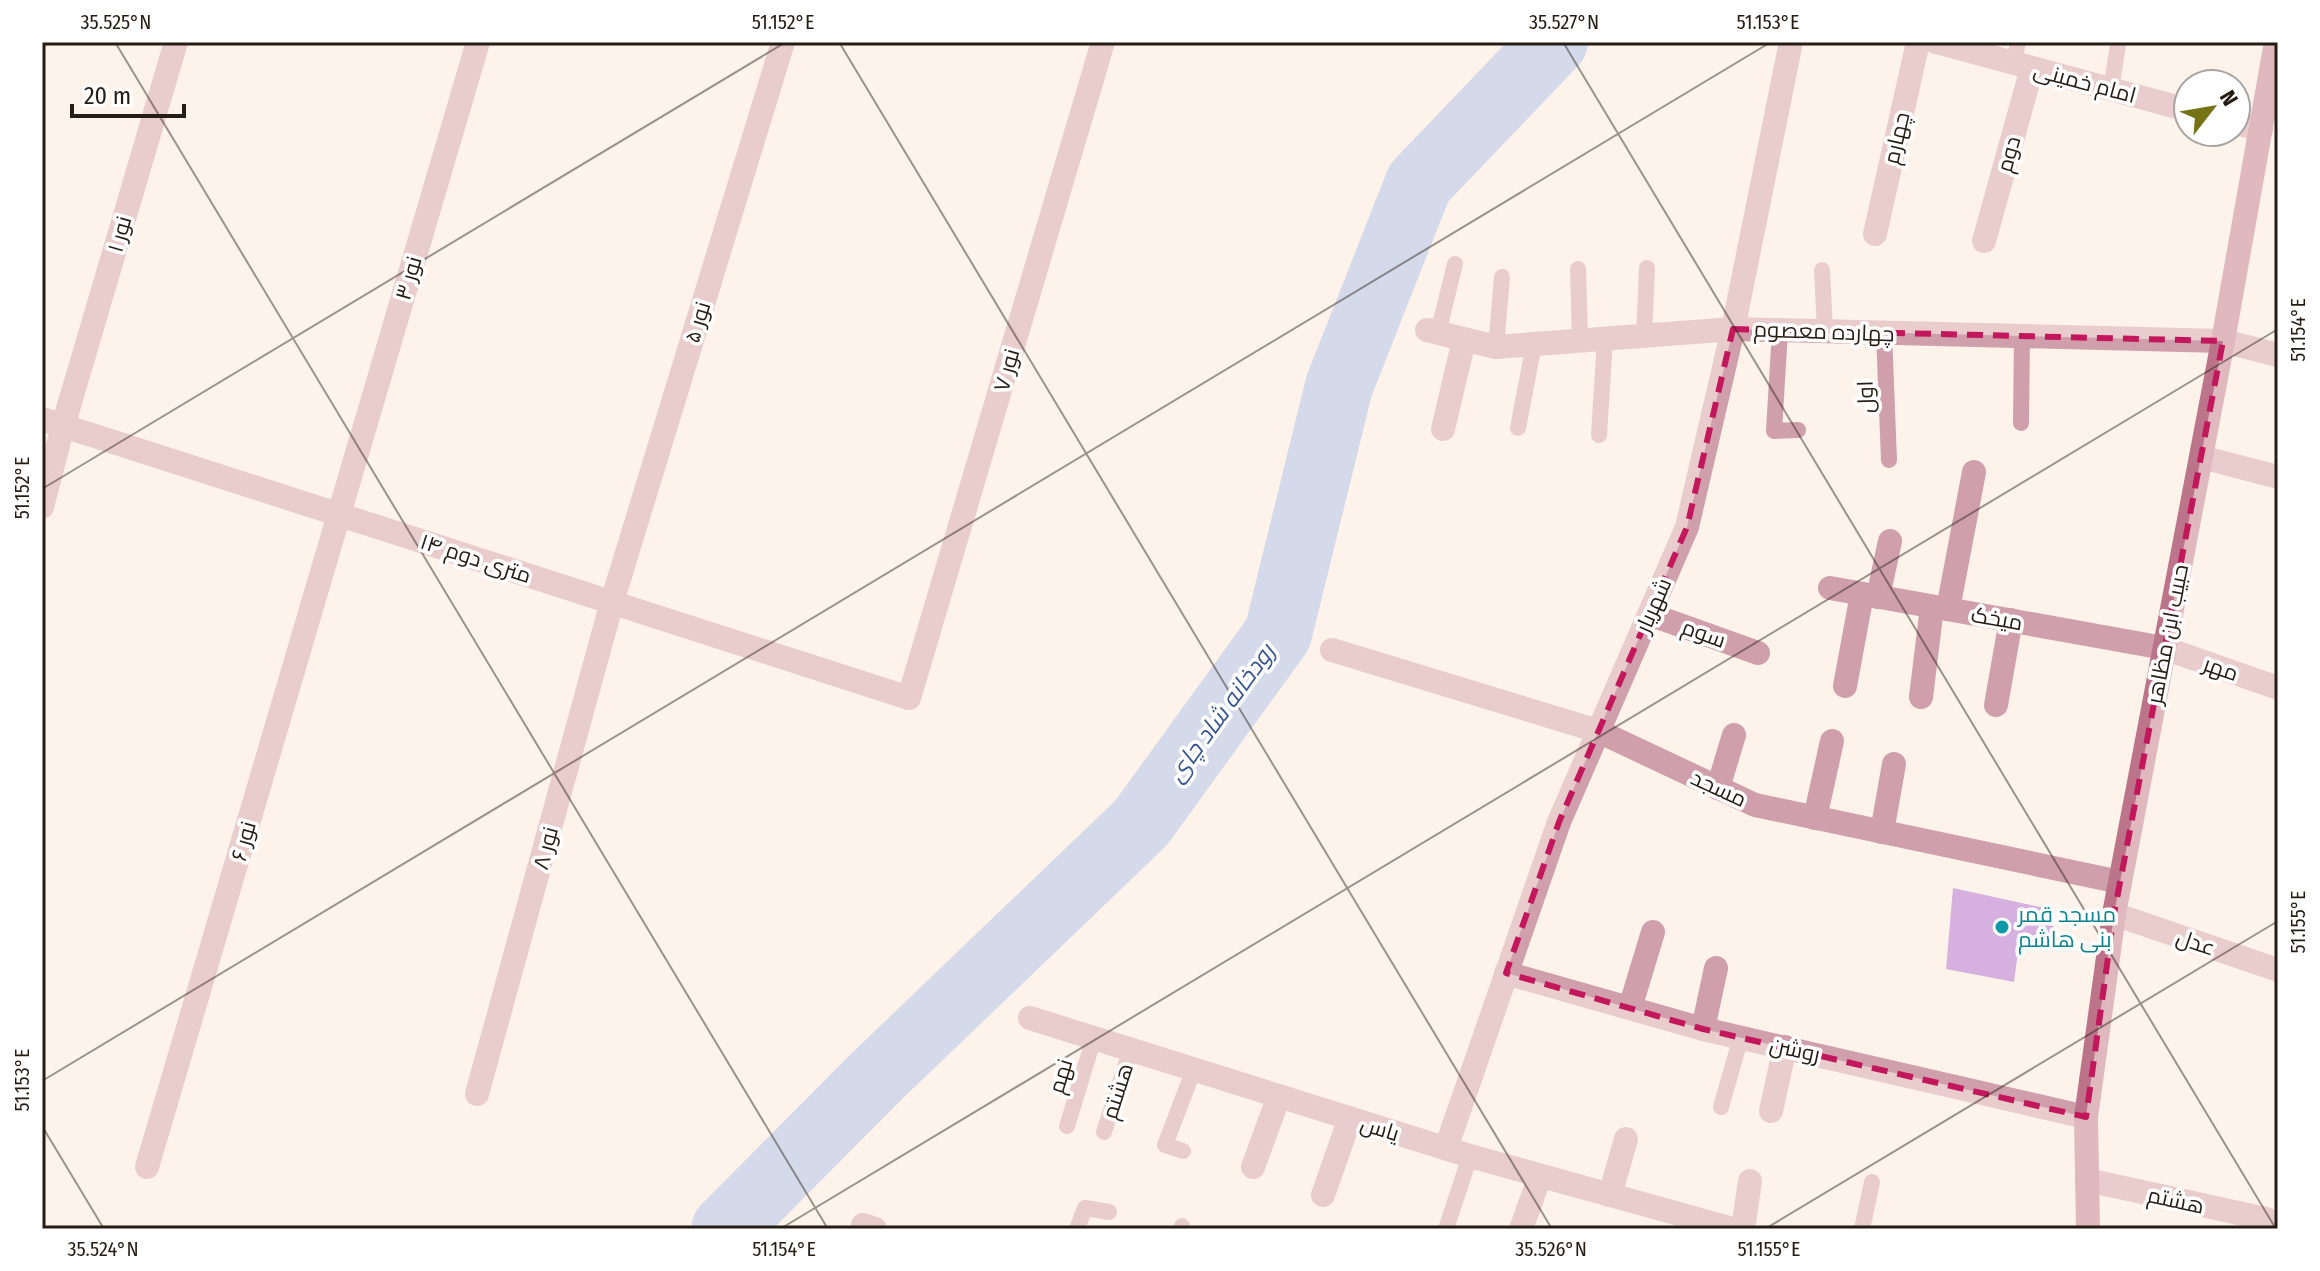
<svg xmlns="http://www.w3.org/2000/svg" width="2320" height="1271" font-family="'Fira Sans Condensed',Cairo,sans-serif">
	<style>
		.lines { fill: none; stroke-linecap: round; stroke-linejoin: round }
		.river { stroke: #a4bdee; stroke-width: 68 }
		.building { fill: #d6b1e0 }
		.lane { stroke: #d09fac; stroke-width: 16 }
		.street { stroke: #d09fac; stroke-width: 24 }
		.secondary { stroke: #bb7489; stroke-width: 24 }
		.marked { fill: none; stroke: #c2185b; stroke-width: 6; stroke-dasharray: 16 10; stroke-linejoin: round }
		.ticks { fill: none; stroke: #251c14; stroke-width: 2; stroke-opacity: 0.45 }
		.culture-dot { fill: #0f9aa8; stroke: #fff; stroke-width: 3 }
		.labels { text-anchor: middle; stroke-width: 7; stroke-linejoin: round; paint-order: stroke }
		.street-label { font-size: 22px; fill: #251c14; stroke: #fff }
		.culture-label { font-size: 22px; fill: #0d838f; stroke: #fff; text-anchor: start }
		.water-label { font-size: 24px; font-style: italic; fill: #385592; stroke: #fff }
		.neatline { fill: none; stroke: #251c14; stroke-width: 3 }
		.ticks-label { font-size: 20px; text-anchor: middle; fill: #251c14 }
	</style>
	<rect width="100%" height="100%" fill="#fdf3ea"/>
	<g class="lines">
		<polyline class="river" points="725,1229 876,1077 1141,823 1278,634 1339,386 1419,183 1554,42"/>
	</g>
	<polygon class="building" points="1953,888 2054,910 2052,948 2019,944 2014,982 1946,969"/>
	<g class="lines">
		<g class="lane">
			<polyline points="2014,63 2018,42"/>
			<polyline points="2111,89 2118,45"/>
			<polyline points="1578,269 1580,340"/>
			<polyline points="1822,270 1825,331"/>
			<polyline points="1780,330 1774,431 1798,430"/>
			<polyline points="1438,333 1455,264"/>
			<polyline points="1884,333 1889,460"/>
			<polyline points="1644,336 1647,268"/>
			<polyline points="1496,347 1502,277"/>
			<polyline points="2021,423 2022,336"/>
			<polyline points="1518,428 1534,344"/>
			<polyline points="1599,435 1605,339"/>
			<polyline points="1721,1107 1741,1037"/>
			<polyline points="1067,1126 1094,1038"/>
			<polyline points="1104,1132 1131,1049"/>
			<polyline points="1183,1151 1165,1145 1194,1069"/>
			<polyline points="1077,1229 1085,1208 1109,1212"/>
			<polyline points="1181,1229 1182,1226"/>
			<polyline points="1446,1229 1470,1156"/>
			<polyline points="1862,1229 1872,1182"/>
		</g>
		<g class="street">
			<polyline points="1936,42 2188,110"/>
			<polyline points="2236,123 2261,130"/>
			<polyline points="1875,234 1918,42"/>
			<polyline points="1984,241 2032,68"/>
			<polyline points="1427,330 1496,347 1733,329 2223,341 2278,355"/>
			<polyline points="42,419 909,698 1103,42"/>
			<polyline points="1443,429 1464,340"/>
			<polyline points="2201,457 2278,477"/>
			<polyline points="42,507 63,426 176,42"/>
			<polyline points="1830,588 2164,648 2278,688"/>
			<polyline points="1878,597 1890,541"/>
			<polyline points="1948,609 1974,472"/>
			<polyline points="1649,614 1758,653"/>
			<polyline points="1332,650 1598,731 1755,805 2120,882"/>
			<polyline points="1845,686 1862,594"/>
			<polyline points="1921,697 1932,607"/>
			<polyline points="1996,705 2011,620"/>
			<polyline points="1718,788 1734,735"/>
			<polyline points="1815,818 1832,741"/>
			<polyline points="1882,832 1894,764"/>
			<polyline points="2114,914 2278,970"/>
			<polyline points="1506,973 1703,1029 2086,1117"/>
			<polyline points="1630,1008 1653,932"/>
			<polyline points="1030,1018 1470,1156 1733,1229"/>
			<polyline points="1703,1029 1716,968"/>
			<polyline points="477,1094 612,602 783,42"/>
			<polyline points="1771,1111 1785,1047"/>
			<polyline points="1446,1148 1559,822 1687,527 1733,329 1791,42"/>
			<polyline points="147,1167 478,42"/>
			<polyline points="1253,1167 1279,1096"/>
			<polyline points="2087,1180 2266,1219"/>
			<polyline points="1323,1195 1350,1118"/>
			<polyline points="1610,1195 1626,1139"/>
			<polyline points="863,1225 875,1229"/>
			<polyline points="1521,1229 1540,1176"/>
			<polyline points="1743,1229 1750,1181"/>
		</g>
		<polyline class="secondary" points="2088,1229 2086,1117 2114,914 2223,341 2276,42"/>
	</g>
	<path d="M0 0H2320V1271H0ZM1733,329l490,12 -109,573 -28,203 -383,-88 -197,-56 53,-151 128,-295z" fill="#fdf3ea" fill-opacity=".55" fill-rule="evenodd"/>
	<path class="marked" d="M1733,329l490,12 -109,573 -28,203 -383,-88 -197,-56 53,-151 128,-295z"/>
	<path class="ticks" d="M115,42l713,1187M839,42l713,1187M1563,42l713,1187M42,489l744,-447M42,1081l1729,-1039M42,1126l62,103M780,1229l1498,-900M1765,1229l513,-308"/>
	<circle class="culture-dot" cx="2002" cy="927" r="8"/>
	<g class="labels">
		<g class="street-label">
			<text transform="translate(2085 82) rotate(15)" y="8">امام خمینی</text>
			<text transform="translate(1896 138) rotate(-77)" y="8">چهارم</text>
			<text transform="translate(2008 154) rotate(-74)" y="8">دوم</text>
			<text transform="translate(119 234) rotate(-74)" y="8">نور ۱</text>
			<text transform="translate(408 278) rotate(-74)" y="8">نور ۳</text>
			<text transform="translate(697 322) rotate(-73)" y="8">نور ۵</text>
			<text transform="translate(1824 331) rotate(2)" y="8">چهارده معصوم</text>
			<text transform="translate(1006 370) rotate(-74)" y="8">نور ۷</text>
			<text transform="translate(1865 397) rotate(-92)" y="8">اول</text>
			<text transform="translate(476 558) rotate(18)" y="8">۱۴ متری دوم</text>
			<text transform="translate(1653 605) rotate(-66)" y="8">شهریار</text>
			<text transform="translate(1997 618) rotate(10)" y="8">میخک</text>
			<text transform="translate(1704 633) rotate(20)" y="8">سوم</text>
			<text transform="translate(2167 634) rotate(-79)" y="8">حبیب ابن مظاهر</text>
			<text transform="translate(2221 668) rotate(19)" y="8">مهر</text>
			<text transform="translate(1719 788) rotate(25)" y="8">مسجد</text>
			<text transform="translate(243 841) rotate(-74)" y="8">نور ۶</text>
			<text transform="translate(545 848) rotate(-75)" y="8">نور ۸</text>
			<text transform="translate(2196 942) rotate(19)" y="8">عدل</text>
			<text transform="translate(1795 1049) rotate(12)" y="8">روشن</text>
			<text transform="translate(1060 1076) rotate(-73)" y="8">نهم</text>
			<text transform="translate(1117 1091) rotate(-72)" y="8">هشتم</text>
			<text transform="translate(1380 1128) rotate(17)" y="8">یاس</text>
			<text transform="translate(2176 1200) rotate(12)" y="8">هشتم</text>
		</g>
		<g class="culture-label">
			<text x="2018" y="922">مسجد قمر<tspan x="2018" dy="25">بنی هاشم</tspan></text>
		</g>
		<g class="water-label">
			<text transform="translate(1221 713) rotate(-54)" y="8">رودخانه شاد چای</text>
		</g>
	</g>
	<rect width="2320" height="1271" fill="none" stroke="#ffffff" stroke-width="88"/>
	<g transform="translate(2212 108) rotate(59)"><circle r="38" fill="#ffffff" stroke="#a8a4a1" stroke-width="2"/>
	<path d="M0-6L14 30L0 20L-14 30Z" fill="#767316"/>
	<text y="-12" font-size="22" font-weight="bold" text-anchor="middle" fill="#251c14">N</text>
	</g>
	<path d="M72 104v12h112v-12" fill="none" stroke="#251c14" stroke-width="4"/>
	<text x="84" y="104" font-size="24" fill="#251c14" stroke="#ffffff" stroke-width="6" paint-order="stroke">20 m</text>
	<rect x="44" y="44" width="2232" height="1183" class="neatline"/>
	<g class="ticks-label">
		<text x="116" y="29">35.525°N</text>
		<text x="783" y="29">51.152°E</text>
		<text x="1564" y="29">35.527°N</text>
		<text x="1768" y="29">51.153°E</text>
		<text transform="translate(2298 330) rotate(-90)" y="7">51.154°E</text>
		<text transform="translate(22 488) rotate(-90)" y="7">51.152°E</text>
		<text transform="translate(2298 922) rotate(-90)" y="7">51.155°E</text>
		<text transform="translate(22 1080) rotate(-90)" y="7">51.153°E</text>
		<text x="103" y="1256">35.524°N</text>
		<text x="784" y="1256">51.154°E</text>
		<text x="1551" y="1256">35.526°N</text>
		<text x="1769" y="1256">51.155°E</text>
	</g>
</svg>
